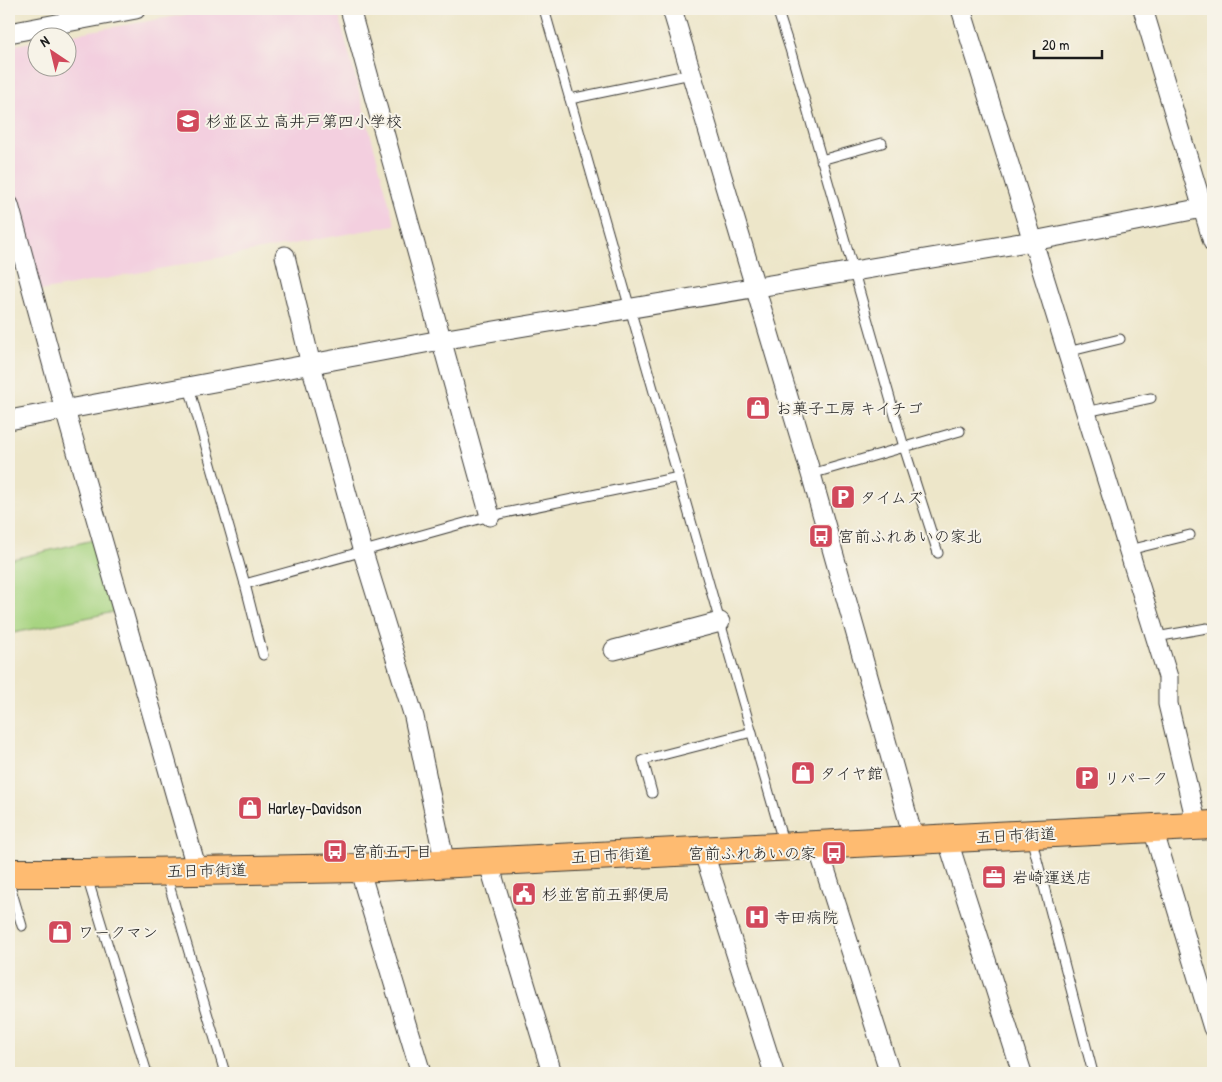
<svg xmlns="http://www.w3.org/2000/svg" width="1222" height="1082" font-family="'Patrick Hand','Klee One',sans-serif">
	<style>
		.built { fill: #f3cfdf }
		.green { fill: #a7d481; stroke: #62784e }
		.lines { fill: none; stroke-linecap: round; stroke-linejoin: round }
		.service-casing { stroke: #3b3a36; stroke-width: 11 }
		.minor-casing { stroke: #3b3a36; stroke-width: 21 }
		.primary-casing { stroke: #3b3a36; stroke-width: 30 }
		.service { stroke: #fff; stroke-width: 9 }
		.minor { stroke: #fff; stroke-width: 19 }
		.primary { stroke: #febb71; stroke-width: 28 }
		.labels { text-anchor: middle; stroke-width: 4; stroke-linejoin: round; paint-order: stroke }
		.poi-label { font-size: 16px; fill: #1c1c1c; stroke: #f7f3e8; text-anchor: start }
		.street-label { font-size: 16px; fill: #1c1c1c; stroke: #f7f3e8 }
	</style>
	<rect width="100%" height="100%" fill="#f7f3e8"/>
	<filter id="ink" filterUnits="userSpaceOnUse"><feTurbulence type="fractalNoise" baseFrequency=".02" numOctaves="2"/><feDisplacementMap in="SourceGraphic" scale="10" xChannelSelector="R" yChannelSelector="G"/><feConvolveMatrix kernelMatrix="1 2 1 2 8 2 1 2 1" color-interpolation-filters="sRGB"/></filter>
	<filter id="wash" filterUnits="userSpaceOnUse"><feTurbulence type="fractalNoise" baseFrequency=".0096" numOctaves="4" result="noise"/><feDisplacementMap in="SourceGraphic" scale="20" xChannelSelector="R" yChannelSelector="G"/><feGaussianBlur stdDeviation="1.12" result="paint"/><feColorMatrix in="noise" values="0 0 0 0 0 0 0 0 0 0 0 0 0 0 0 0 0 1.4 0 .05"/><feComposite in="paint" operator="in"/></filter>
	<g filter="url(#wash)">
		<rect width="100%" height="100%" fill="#ede6c9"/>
		<polygon class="built" points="217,9 337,9 395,225 40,291 9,175 9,46 37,41 38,68 68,68 68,38 56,37"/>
		<polygon class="green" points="93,540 114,612 9,634 9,560"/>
	</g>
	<g filter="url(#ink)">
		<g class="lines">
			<defs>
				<g id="service">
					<polyline points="544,9 784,845"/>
					<polyline points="777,9 790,49 904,447 938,553"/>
					<polyline points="570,99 691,74"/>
					<polyline points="821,160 882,143"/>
					<polyline points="1067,352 1120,339"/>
					<polyline points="189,387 245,584 263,655"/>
					<polyline points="1086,412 1151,398"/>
					<polyline points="811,474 960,431"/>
					<polyline points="1129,550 1190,535"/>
					<polyline points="245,584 490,516 679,477"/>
					<polyline points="1156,637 1207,628"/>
					<polyline points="652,793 643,760 752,732"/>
					<polyline points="1031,837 1093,1073"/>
					<polyline points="166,875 225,1073"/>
					<polyline points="87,877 147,1073"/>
					<polyline points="9,882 22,926"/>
				</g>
				<g id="minor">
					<polyline points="350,9 490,516"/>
					<polyline points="672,9 811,474 914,840"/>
					<polyline points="961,9 1168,677 1168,704 1197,826"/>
					<polyline points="1143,9 1213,242"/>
					<polyline points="9,33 136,9"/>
					<polyline points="9,205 65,410 197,870"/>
					<polyline points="285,256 311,365 363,552 414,717 445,864"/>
					<polyline points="9,420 441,340 1033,241 1213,206"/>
					<polyline points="614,650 720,622"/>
					<polyline points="1153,829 1213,1028"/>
					<polyline points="947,838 1022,1073"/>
					<polyline points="817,844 890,1073"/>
					<polyline points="703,850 774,1073"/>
					<polyline points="488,861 552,1073"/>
					<polyline points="359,868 421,1073"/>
				</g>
				<polyline id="primary" points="9,873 86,873 359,868 1213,825"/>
			</defs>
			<use href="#service" class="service-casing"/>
			<use href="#minor" class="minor-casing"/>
			<use href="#primary" class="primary-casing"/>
			<use href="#service" class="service"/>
			<use href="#minor" class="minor"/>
			<use href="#primary" class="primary"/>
		</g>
	</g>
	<defs>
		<symbol id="school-square" viewBox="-11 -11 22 22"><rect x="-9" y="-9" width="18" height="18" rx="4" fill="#d1495b" stroke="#f7f3e8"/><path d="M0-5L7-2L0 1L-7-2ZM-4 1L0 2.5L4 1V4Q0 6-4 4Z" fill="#fff"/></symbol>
		<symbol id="shop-square" viewBox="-11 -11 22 22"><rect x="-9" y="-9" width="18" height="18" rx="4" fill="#d1495b" stroke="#f7f3e8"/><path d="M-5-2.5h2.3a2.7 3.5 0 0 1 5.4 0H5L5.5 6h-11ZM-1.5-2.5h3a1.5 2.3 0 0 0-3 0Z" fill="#fff"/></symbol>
		<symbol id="parking-square" viewBox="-11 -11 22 22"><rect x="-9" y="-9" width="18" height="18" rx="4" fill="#d1495b" stroke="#f7f3e8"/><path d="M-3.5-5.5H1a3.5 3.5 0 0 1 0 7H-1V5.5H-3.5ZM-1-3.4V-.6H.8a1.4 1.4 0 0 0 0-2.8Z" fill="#fff"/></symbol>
		<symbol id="bus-square" viewBox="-11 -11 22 22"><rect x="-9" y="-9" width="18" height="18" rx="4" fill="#d1495b" stroke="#f7f3e8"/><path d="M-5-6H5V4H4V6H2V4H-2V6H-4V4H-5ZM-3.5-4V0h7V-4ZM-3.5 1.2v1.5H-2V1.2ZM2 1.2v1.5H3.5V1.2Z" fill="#fff"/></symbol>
		<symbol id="office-square" viewBox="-11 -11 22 22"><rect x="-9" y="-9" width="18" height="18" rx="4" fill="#d1495b" stroke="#f7f3e8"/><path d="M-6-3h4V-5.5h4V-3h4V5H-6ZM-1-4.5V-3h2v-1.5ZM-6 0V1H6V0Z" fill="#fff"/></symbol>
		<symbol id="civic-square" viewBox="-11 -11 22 22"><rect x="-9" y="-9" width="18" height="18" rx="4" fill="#d1495b" stroke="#f7f3e8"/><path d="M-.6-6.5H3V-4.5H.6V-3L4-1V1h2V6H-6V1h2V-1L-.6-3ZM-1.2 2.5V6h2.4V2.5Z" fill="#fff"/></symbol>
		<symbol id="hospital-square" viewBox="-11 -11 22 22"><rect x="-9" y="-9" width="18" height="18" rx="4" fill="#d1495b" stroke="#f7f3e8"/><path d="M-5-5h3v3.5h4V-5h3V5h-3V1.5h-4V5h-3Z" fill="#fff"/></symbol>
	</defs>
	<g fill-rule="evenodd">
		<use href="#school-square" x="174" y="107" width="28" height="28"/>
		<use href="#shop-square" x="744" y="394" width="28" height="28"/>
		<use href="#parking-square" x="829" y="483" width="28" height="28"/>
		<use href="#bus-square" x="807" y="522" width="28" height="28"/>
		<use href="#shop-square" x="789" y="759" width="28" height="28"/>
		<use href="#parking-square" x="1073" y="764" width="28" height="28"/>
		<use href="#shop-square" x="236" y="794" width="28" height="28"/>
		<use href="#bus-square" x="321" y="837" width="28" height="28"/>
		<use href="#bus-square" x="820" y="839" width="28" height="28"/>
		<use href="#office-square" x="980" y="863" width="28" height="28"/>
		<use href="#civic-square" x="510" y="880" width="28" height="28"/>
		<use href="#hospital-square" x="743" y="903" width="28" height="28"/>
		<use href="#shop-square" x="46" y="918" width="28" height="28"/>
	</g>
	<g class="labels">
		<g class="poi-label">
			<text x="206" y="127">杉並区立 高井戸第四小学校</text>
			<text x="776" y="414">お菓子工房 キイチゴ</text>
			<text x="860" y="503">タイムズ</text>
			<text x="838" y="542">宮前ふれあいの家北</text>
			<text x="820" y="779">タイヤ館</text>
			<text x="1104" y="784">リパーク</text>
			<text x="268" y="814">Harley-Davidson</text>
			<text x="352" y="857">宮前五丁目</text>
			<text x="816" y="859" text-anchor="end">宮前ふれあいの家</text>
			<text x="1012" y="883">岩崎運送店</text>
			<text x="542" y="900">杉並宮前五郵便局</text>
			<text x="774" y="923">寺田病院</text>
			<text x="78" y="938">ワークマン</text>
		</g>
		<g class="street-label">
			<text transform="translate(1016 835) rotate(-3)" y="6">五日市街道</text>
			<text transform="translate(611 855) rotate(-3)" y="6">五日市街道</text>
			<text transform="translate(207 870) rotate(-1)" y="6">五日市街道</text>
		</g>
	</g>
	<rect width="1222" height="1082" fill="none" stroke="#f7f3e8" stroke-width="30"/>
	<g transform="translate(52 52) rotate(325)"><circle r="24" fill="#f7f3e8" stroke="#9f9d96"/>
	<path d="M0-4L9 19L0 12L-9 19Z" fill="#d1495b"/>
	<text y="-8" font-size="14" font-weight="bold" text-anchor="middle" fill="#1c1c1c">N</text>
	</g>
	<path d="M1034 50v8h68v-8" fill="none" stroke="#1c1c1c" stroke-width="2.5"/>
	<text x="1042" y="50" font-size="15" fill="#1c1c1c" stroke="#f7f3e8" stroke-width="4" paint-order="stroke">20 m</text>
</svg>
